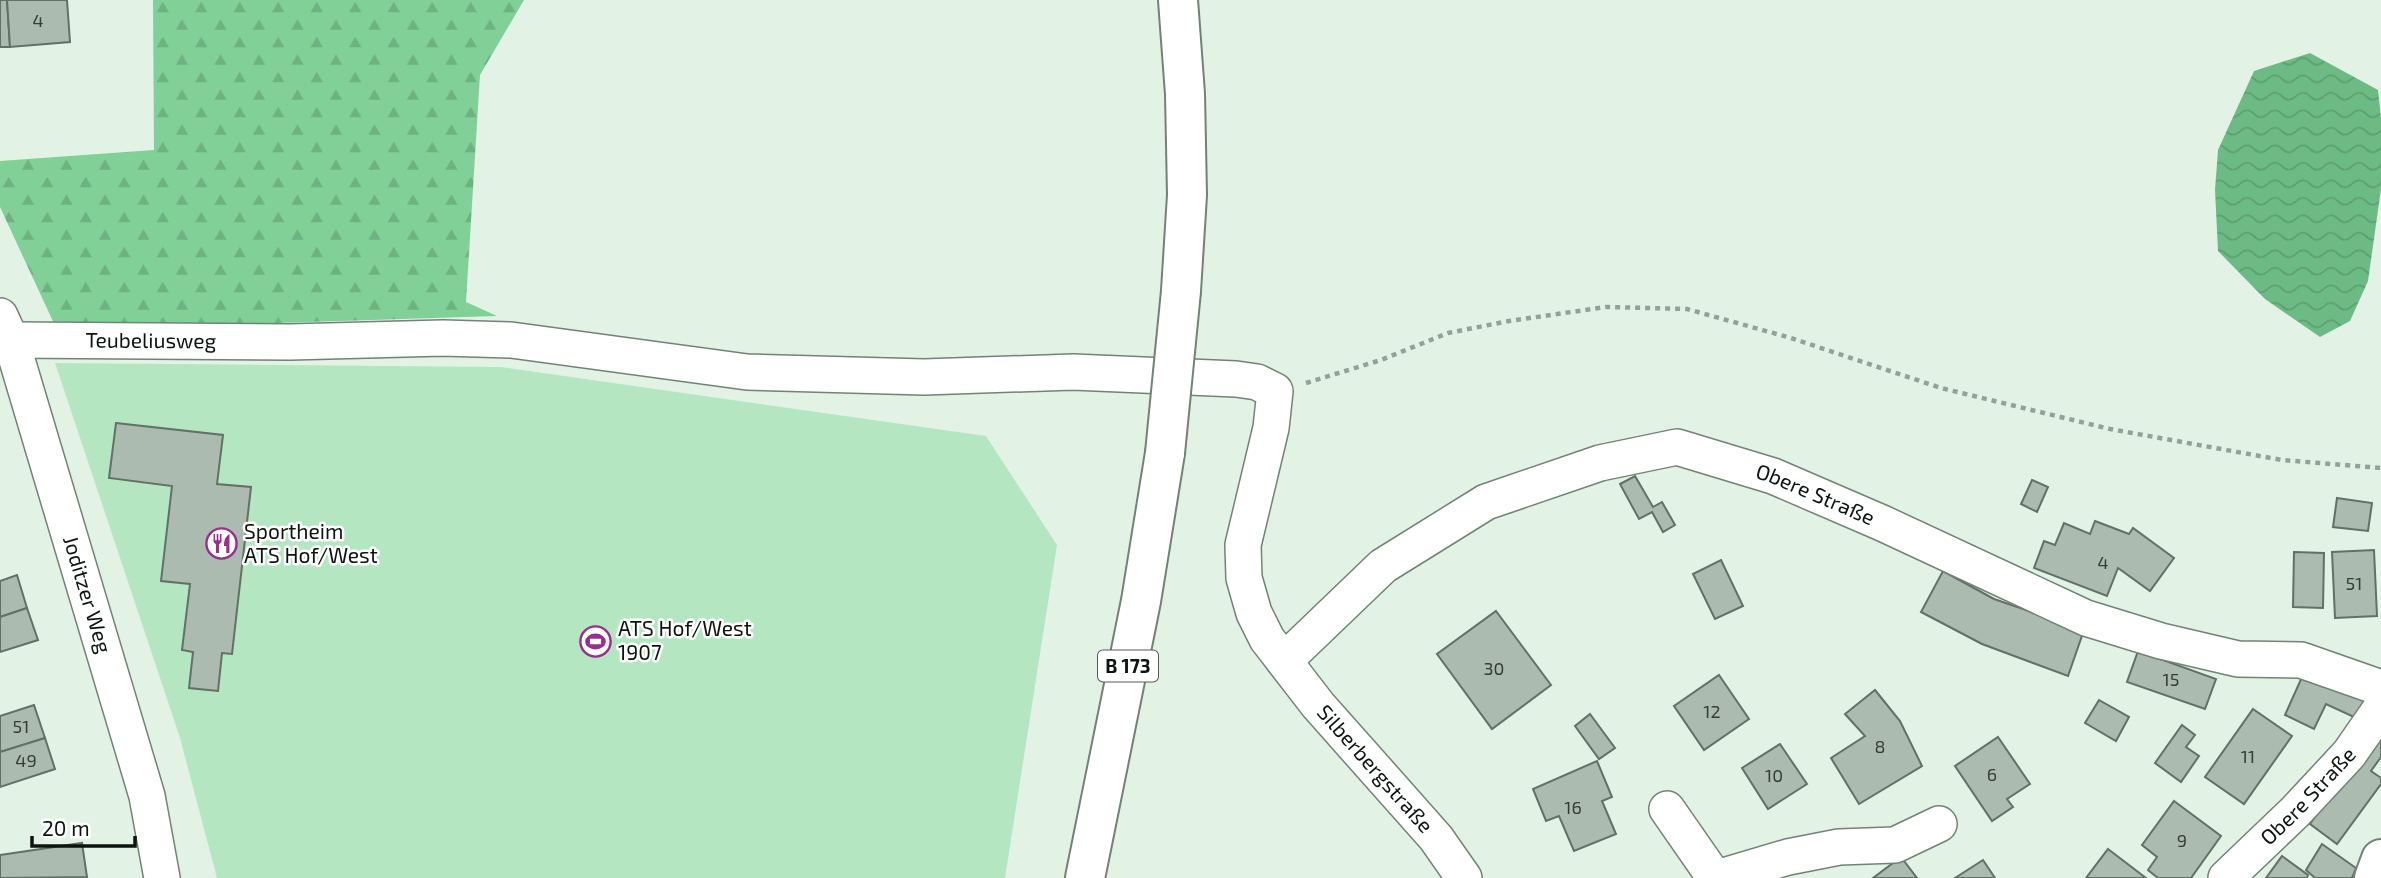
<svg xmlns="http://www.w3.org/2000/svg" width="2381" height="878" font-family="'Exo 2',sans-serif">
	<style>
		.grass { fill: #b5e6c2 }
		.forest { fill: url(#forest-firs) }
		.water { fill: url(#water-waves) }
		.building { fill: #abbbaf; stroke: #627065; stroke-width: 2 }
		.lines { fill: none; stroke-linecap: round; stroke-linejoin: round }
		.street-casing { stroke: #738276; stroke-width: 38 }
		.secondary-casing { stroke: #738276; stroke-width: 42 }
		.primary-casing { stroke: #738276; stroke-width: 42 }
		.path { stroke: #94a198; stroke-width: 4.5; stroke-dasharray: 5 5; stroke-linecap: butt }
		.street { stroke: #fff; stroke-width: 35 }
		.secondary { stroke: #fff; stroke-width: 38 }
		.primary { stroke: #fff; stroke-width: 38 }
		.primary-bridge-casing { stroke: #738276; stroke-width: 42; stroke-linecap: butt }
		.primary-bridge { stroke: #fff; stroke-width: 38 }
		.labels { text-anchor: middle; stroke-width: 5; stroke-linejoin: round; paint-order: stroke }
		.number-label { font-size: 18px; fill: #343d37 }
		.shield { fill: #fff; stroke: #565a57; stroke-width: 2 }
		.shield-label { font-size: 19px; font-weight: bold; fill: #0d130f }
		.street-label { font-size: 21px; fill: #0d130f; stroke: #fff }
		.poi-label { font-size: 21px; fill: #0d130f; stroke: #fff; text-anchor: start }
	</style>
	<defs>
		<pattern id="forest-firs" width="22" height="20" patternUnits="userSpaceOnUse" patternTransform="scale(1.75)"><rect width="22" height="20" fill="#81d098"/><path d="M5 1l3.5 6h-7zM16 11l3.5 6h-7z" fill="#6eb282"/></pattern>
		<pattern id="water-waves" width="16" height="10" patternUnits="userSpaceOnUse" patternTransform="scale(1.75)"><rect width="16" height="10" fill="#6dbb84"/><path d="M0 5q4-4 8 0t8 0" fill="none" stroke="#5da071"/></pattern>
	</defs>
	<rect width="100%" height="100%" fill="#e2f3e6"/>
	<polygon class="grass" points="55,363 501,367 986,436 1057,545 1005,878 217,878 180,738"/>
	<polygon class="forest" points="153,0 524,0 480,75 466,302 497,316 57,330 0,207 0,161 154,150"/>
	<polygon class="water" points="2310,53 2378,90 2381,118 2381,189 2368,281 2350,321 2320,337 2265,299 2218,251 2215,190 2218,150 2254,71"/>
	<g class="building">
		<polygon points="0,0 7,0 10,47 0,47"/>
		<polygon points="7,0 67,0 70,42 10,47"/>
		<polygon points="116,423 223,435 217,484 251,487 232,654 222,653 218,691 189,688 193,652 182,650 190,584 161,581 172,486 109,478"/>
		<polygon points="1635,476 1653,507 1662,502 1675,525 1663,532 1652,512 1639,519 1620,484"/>
		<polygon points="2032,480 2048,487 2037,512 2021,504"/>
		<polygon points="2337,498 2372,503 2368,531 2333,527"/>
		<polygon points="2095,521 2129,534 2133,528 2174,558 2150,591 2118,568 2107,596 2034,568 2044,541 2055,545 2064,523 2090,534"/>
		<polygon points="2374,550 2377,616 2335,618 2332,552"/>
		<polygon points="2294,552 2324,553 2323,608 2293,607"/>
		<polygon points="1721,560 1743,606 1715,619 1693,574"/>
		<polygon points="1943,571 1994,599 2084,630 2068,676 1982,644 1921,612"/>
		<polygon points="17,575 27,608 0,617 0,581"/>
		<polygon points="27,608 38,640 0,652 0,617"/>
		<polygon points="1496,611 1551,685 1492,729 1437,654"/>
		<polygon points="2138,651 2216,679 2205,709 2127,682"/>
		<polygon points="2306,668 2367,697 2356,718 2326,704 2314,729 2285,715"/>
		<polygon points="1719,675 1749,719 1704,750 1674,706"/>
		<polygon points="1875,690 1900,721 1922,766 1859,804 1831,758 1865,736 1845,714"/>
		<polygon points="2099,700 2129,717 2116,741 2085,723"/>
		<polygon points="34,705 45,738 0,752 0,716"/>
		<polygon points="2253,709 2292,736 2244,804 2205,777"/>
		<polygon points="1590,714 1615,748 1599,759 1575,726"/>
		<polygon points="2182,725 2195,735 2186,747 2199,756 2181,782 2155,763"/>
		<polygon points="1998,737 2030,784 2007,799 2013,807 1992,821 1955,766"/>
		<polygon points="2373,737 2381,743 2381,757 2371,771 2381,778 2381,784 2337,844 2310,824"/>
		<polygon points="45,738 55,769 0,787 0,752"/>
		<polygon points="1780,744 1807,784 1768,809 1742,768"/>
		<polygon points="1597,761 1612,797 1602,801 1616,834 1574,851 1559,816 1546,821 1533,789"/>
		<polygon points="2174,801 2221,836 2191,878 2158,878 2148,870 2157,857 2142,845"/>
		<polygon points="82,843 87,877 0,878 0,855"/>
		<polygon points="2322,844 2356,868 2352,878 2315,878 2306,870"/>
		<polygon points="2108,849 2146,878 2086,878"/>
		<polygon points="2282,856 2308,875 2307,878 2266,878"/>
		<polygon points="1901,857 1917,878 1873,878"/>
		<polygon points="1983,860 1995,878 1955,878"/>
	</g>
	<g class="lines">
		<defs>
			<g id="street">
				<path id="s1" d="M0,316l11,24 136,456 15,82"/>
				<path id="s2" d="M11,340l279,2 153,-4 68,2 236,32 177,5 149,-5 163,7 21,3 18,9 -4,37 -28,117 1,33 10,35 13,26 51,66 118,133 28,40"/>
				<path id="s3" d="M1284,661l99,-95 103,-64 114,-39 77,-16 96,29 109,47 204,95 75,23 77,18 63,1 80,28"/>
				<polyline points="1667,809 1715,878"/>
				<polyline points="1717,878 1788,857 1839,847 1895,845 1939,824"/>
				<path id="s4" d="M2226,878l69,-66 54,-58 32,-46"/>
			</g>
			<polyline id="secondary" points="2374,878 2381,859"/>
			<g id="primary">
				<polyline points="1178,0 1185,94 1187,195 1181,291"/>
				<polyline points="1085,878 1141,601 1165,453"/>
			</g>
		</defs>
		<use href="#street" class="street-casing"/>
		<use href="#secondary" class="secondary-casing"/>
		<use href="#primary" class="primary-casing"/>
		<polyline class="path" points="1306,383 1381,360 1448,333 1509,321 1606,307 1687,309 1791,338 1941,388 2110,429 2282,460 2381,468"/>
		<use href="#street" class="street"/>
		<use href="#secondary" class="secondary"/>
		<use href="#primary" class="primary"/>
		<defs>
			<polyline id="primary-bridge" points="1165,453 1181,291"/>
		</defs>
		<use href="#primary-bridge" class="primary-bridge-casing"/>
		<use href="#primary-bridge" class="primary-bridge"/>
	</g>
	<defs>
		<symbol id="restaurant-ring" viewBox="-11 -11 22 22"><circle r="9.5" fill="#fff" stroke="#9a2e8e" stroke-width="1.5"/><path d="M-5-6h1v4h1v-4h1v4h1v-4h1v5L-1.5 .5V6h-2V.5L-5-1ZM5-6V6H3V1.5H1.5Q1.5-4 5-6Z" fill="#9a2e8e"/></symbol>
		<symbol id="stadium-ring" viewBox="-11 -11 22 22"><circle r="9.5" fill="#fff" stroke="#9a2e8e" stroke-width="1.5"/><path d="M0-5a6.5 5 0 1 0 0 10a6.5 5 0 1 0 0-10ZM-3.5-1.8h7v3.6h-7Z" fill="#9a2e8e"/></symbol>
	</defs>
	<g fill-rule="evenodd">
		<use href="#restaurant-ring" x="204" y="526" width="35" height="35"/>
		<use href="#stadium-ring" x="578" y="624" width="35" height="35"/>
	</g>
	<g class="labels">
		<g class="number-label">
			<text x="38" y="27">4</text>
			<text x="2103" y="569">4</text>
			<text x="2354" y="590">51</text>
			<text x="1494" y="675">30</text>
			<text x="2171" y="686">15</text>
			<text x="1712" y="718">12</text>
			<text x="21" y="733">51</text>
			<text x="1880" y="753">8</text>
			<text x="2248" y="763">11</text>
			<text x="26" y="767">49</text>
			<text x="1992" y="781">6</text>
			<text x="1774" y="782">10</text>
			<text x="1573" y="814">16</text>
			<text x="2182" y="847">9</text>
		</g>
		<rect class="shield" x="1098" y="650.5" width="60" height="31" rx="5"/>
		<g class="shield-label">
			<text x="1128" y="673">B 173</text>
		</g>
		<g class="street-label">
			<text dy="7" stroke="none"><textPath href="#s2" startOffset="140">Teubeliusweg</textPath></text>
			<text dy="7" stroke="none"><textPath href="#s3" startOffset="604">Obere Straße</textPath></text>
			<text dy="7" stroke="none"><textPath href="#s1" startOffset="292">Joditzer Weg</textPath></text>
			<text dy="7" stroke="none"><textPath href="#s2" startOffset="1694">Silberbergstraße</textPath></text>
			<text dy="7" stroke="none"><textPath href="#s4" startOffset="116">Obere Straße</textPath></text>
		</g>
		<g class="poi-label">
			<text x="244" y="539">Sportheim<tspan x="244" dy="24">ATS Hof/West</tspan></text>
			<text x="618" y="636">ATS Hof/West<tspan x="618" dy="24">1907</tspan></text>
		</g>
	</g>
	<path d="M32 836v10h103v-10" fill="none" stroke="#0d130f" stroke-width="3.5"/>
	<text x="42" y="836" font-size="21" fill="#0d130f" stroke="#ffffff" stroke-width="5" paint-order="stroke">20 m</text>
</svg>
